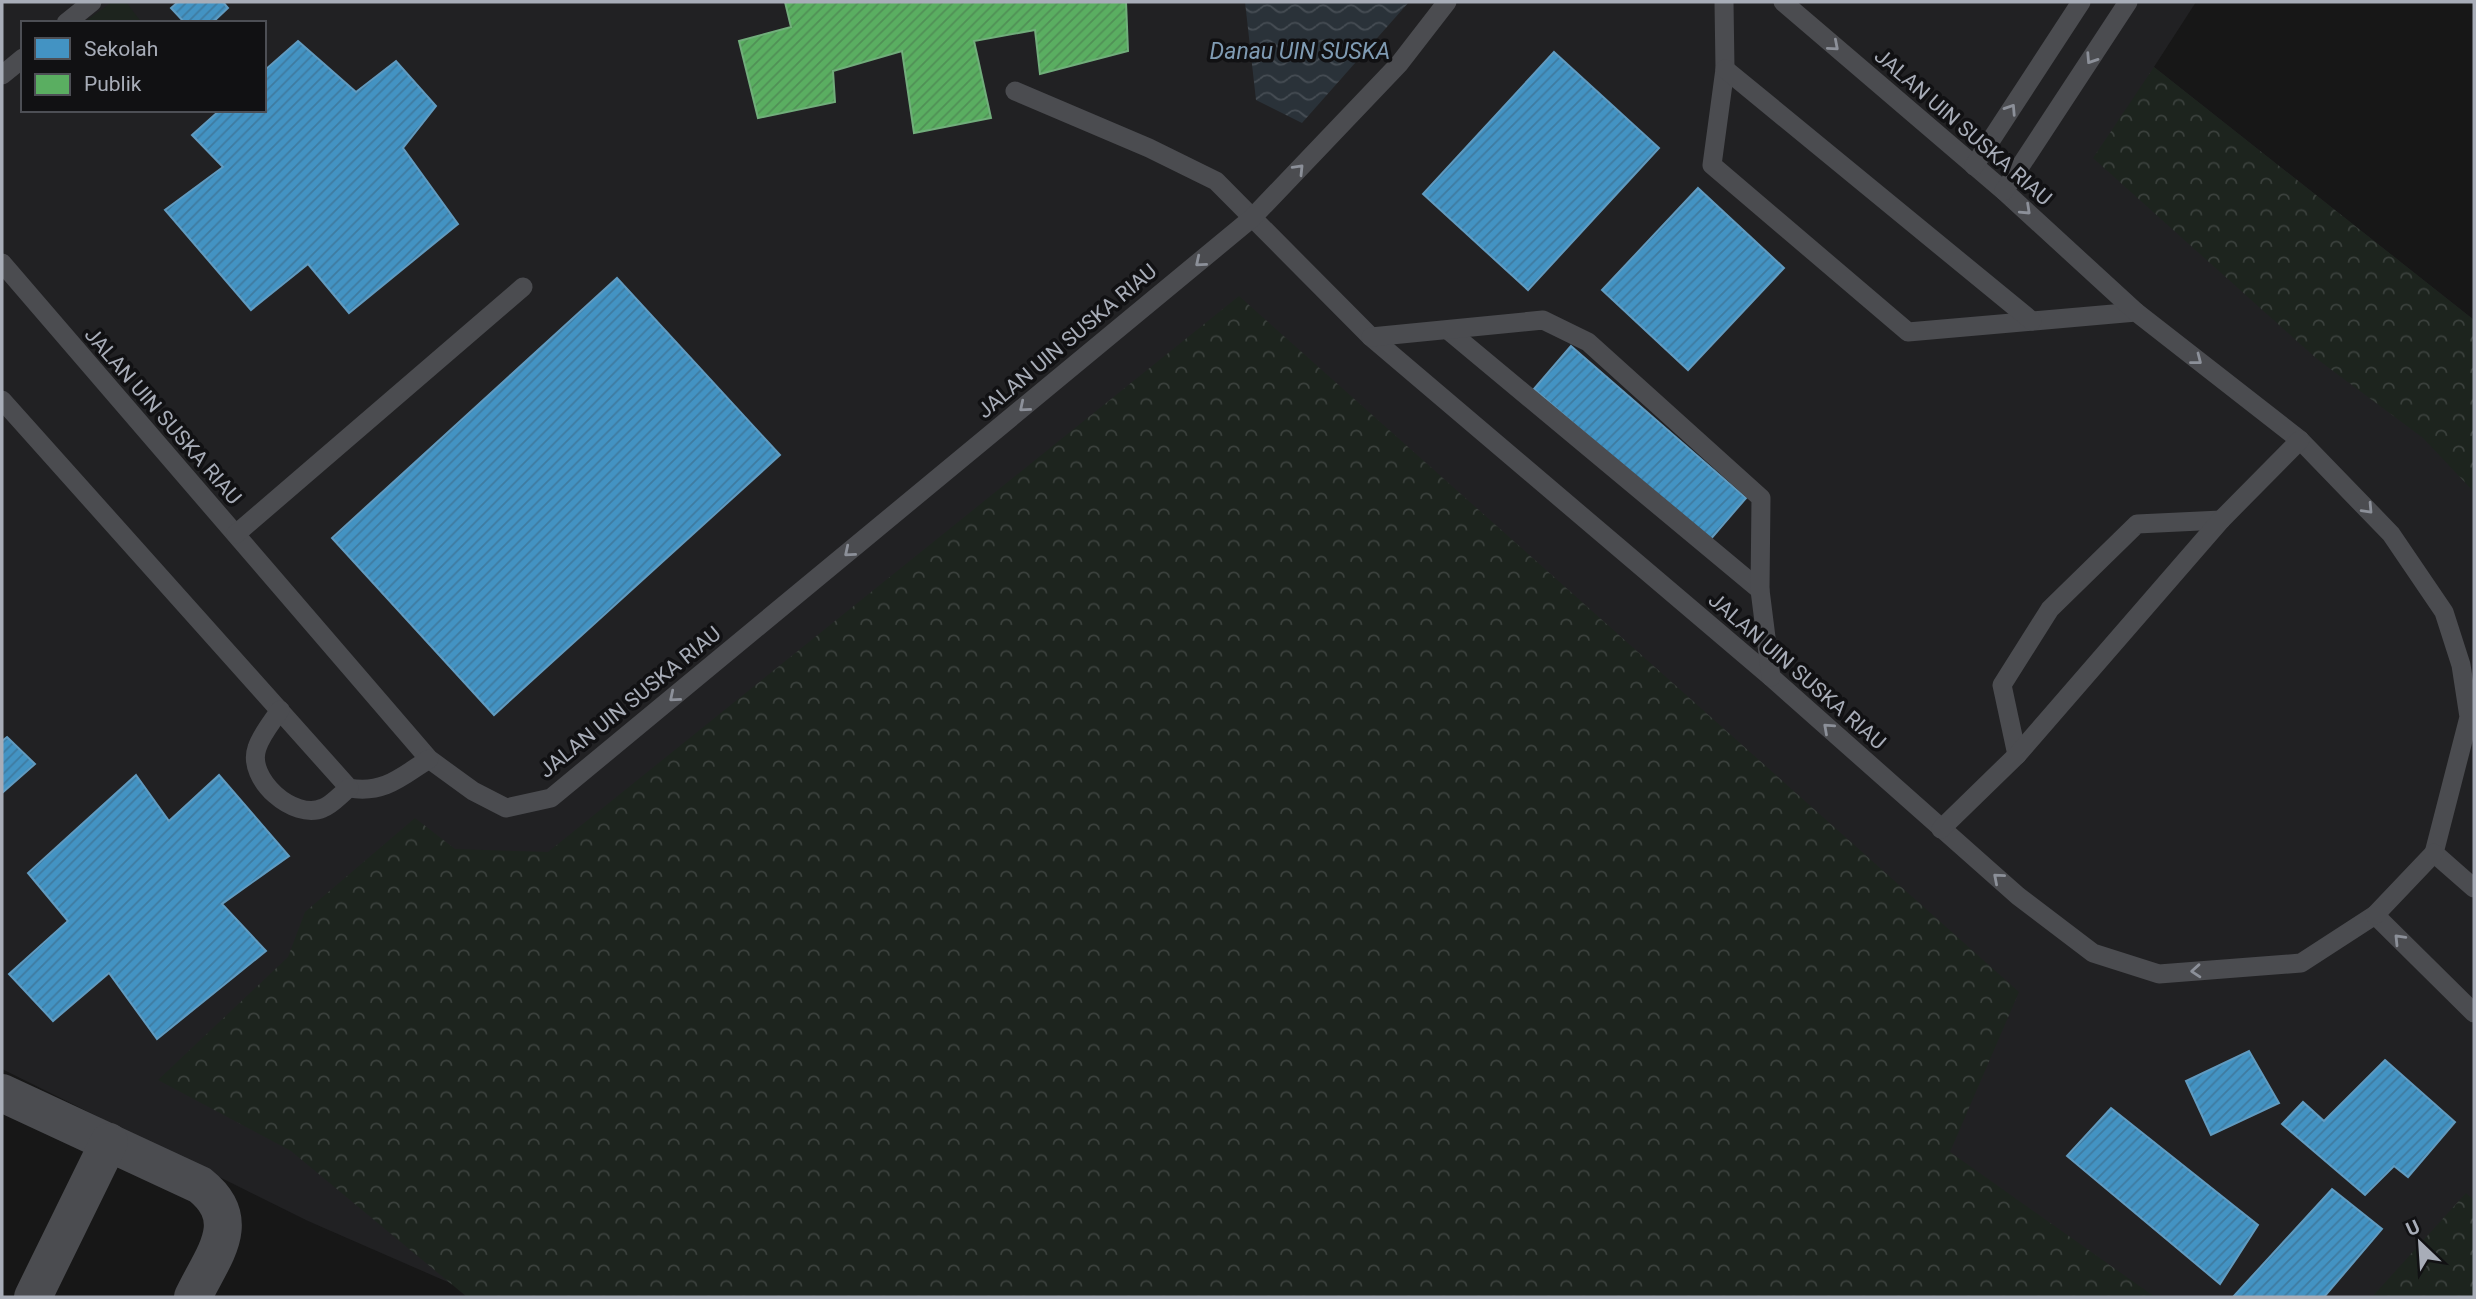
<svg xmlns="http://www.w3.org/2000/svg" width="2476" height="1299" font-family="Roboto,sans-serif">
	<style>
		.built { fill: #212123; fill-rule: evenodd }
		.green { fill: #1d241e }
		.forest { fill: url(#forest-crowns) }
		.water { fill: url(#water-waves) }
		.schools { fill: url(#schools-hatch); stroke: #619bc0; stroke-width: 2 }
		.public { fill: url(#public-hatch); stroke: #71ae7b; stroke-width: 2 }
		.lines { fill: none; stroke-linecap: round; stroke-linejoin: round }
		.service { stroke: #4b4c50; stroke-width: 19 }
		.minor { stroke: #4b4c50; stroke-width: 38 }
		.oneway { stroke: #8c9099 }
		.labels { text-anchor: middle; stroke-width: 7; stroke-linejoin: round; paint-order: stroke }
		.street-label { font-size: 21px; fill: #a8adb8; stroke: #111113 }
		.water-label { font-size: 23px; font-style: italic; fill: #7f9bb3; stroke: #111113 }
	</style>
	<defs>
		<pattern id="forest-crowns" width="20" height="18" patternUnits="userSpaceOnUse" patternTransform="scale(1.75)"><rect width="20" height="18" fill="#1d241e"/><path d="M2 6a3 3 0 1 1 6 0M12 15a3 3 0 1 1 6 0" fill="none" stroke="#3b413d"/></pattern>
		<pattern id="water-waves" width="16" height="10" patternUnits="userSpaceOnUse" patternTransform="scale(1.75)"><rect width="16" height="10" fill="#2a3239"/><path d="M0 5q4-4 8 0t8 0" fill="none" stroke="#464d54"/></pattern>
		<pattern id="schools-hatch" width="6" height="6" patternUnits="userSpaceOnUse" patternTransform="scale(1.75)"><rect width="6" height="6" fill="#4393c3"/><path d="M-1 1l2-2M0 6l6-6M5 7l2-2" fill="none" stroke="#3f7ba0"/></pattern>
		<pattern id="public-hatch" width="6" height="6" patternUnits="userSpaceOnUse" patternTransform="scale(1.75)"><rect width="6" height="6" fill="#5aae61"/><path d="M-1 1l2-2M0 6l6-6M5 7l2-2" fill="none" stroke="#509056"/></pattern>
	</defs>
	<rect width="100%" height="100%" fill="#171717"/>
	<path class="built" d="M2,2h2194l-42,65 320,253v977h-1992l-174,-76 -306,-152zM23,23h241v87h-241z"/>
	<polygon class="green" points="112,2 126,2 142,23 83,23"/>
	<g class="forest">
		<polygon points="2154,67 2474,320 2474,492 2423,438 2317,359 2093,158"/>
		<polygon points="1239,296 2019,992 1950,1152 2155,1297 467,1297 291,1151 158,1080 288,957 305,912 415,818 455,849 548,852"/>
		<polygon points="2466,1193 2474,1200 2474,1297 2372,1297"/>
	</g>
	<polygon class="water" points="1245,2 1409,2 1302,123 1256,100"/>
	<g class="schools">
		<polygon points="178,2 223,2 228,8 212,23 185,23 171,8"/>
		<polygon points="298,41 356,92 396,61 436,106 403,148 458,224 349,313 308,264 251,310 165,210 223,167 192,135 220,110 264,110 264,71"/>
		<polygon points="1554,52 1659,148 1528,290 1423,194"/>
		<polygon points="1698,188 1784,268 1688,370 1602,290"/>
		<polygon points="617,278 780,455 494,715 332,538"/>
		<polygon points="1571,346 1746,498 1709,541 1534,389"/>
		<polygon points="7,737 35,764 2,793 2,741"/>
		<polygon points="136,775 169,821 219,775 289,856 222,904 266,951 157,1039 109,973 53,1021 9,974 68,921 28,873"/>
		<polygon points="2249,1051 2279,1103 2211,1135 2186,1081"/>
		<polygon points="2385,1060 2455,1122 2408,1177 2394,1166 2365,1195 2282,1124 2303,1102 2324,1121"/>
		<polygon points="2111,1108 2258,1225 2220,1284 2067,1156"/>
		<polygon points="2332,1189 2382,1229 2324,1297 2233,1297"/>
	</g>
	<polygon class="public" points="785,2 1126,2 1128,51 1040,74 1035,30 974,41 991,118 914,133 902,51 833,71 835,102 758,118 739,41 791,27"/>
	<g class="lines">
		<g class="service">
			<polyline points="1724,2 1725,69 1712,165 1908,332 2136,312"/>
			<polyline points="1783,2 2004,191 2136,312 2300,440 2391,534 2444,612 2461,665 2469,717 2434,853 2474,888"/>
			<polyline points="66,23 92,2"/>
			<polyline points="1725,69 2032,321"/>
			<polyline points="2,75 23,58"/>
			<polyline points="1015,91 1149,148 1216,181 1371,337 1771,677 2018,896 2093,953 2159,974 2301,963 2375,915 2474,1013"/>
			<polyline points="1974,166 2081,2"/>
			<polyline points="2004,191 2128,2"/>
			<polyline points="2,263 429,759 473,791 506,808 551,798 1252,218 1399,64 1447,2"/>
			<polyline points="1449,331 1760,590"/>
			<polyline points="1371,337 1543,320 1588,342 1761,498 1760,590 1771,677"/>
			<path d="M2,400l347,388c35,6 52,-11 80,-29"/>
			<polyline points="236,534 523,287"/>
			<path d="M280,710c-8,12 -19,25 -23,38 -11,31 37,73 66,60 9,-3 18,-14 26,-20"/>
			<polyline points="2017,755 2002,685 2050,609 2137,524 2221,520"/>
			<polyline points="1941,829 2017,755 2221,520 2300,440"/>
			<polyline points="2375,915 2434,853"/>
		</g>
		<g class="minor">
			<path d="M2,1093l198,92c45,36 13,70 -7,112"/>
			<polyline points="33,1297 109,1142"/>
		</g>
	</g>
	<defs><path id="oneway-chevron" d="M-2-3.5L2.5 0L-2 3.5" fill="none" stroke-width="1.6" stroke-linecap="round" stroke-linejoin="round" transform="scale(1.75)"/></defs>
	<g class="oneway">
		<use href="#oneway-chevron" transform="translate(1834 46) rotate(41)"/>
		<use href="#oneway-chevron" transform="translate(2091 59) rotate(123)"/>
		<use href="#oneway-chevron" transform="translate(2011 109) rotate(-57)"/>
		<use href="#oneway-chevron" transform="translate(1299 169) rotate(-46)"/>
		<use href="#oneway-chevron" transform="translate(2026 210) rotate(43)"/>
		<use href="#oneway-chevron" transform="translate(1200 262) rotate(140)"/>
		<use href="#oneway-chevron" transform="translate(2197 360) rotate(38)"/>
		<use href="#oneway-chevron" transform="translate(1024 407) rotate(140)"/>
		<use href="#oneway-chevron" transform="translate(2368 509) rotate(47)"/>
		<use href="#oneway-chevron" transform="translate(849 552) rotate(140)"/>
		<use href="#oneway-chevron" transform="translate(674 697) rotate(140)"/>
		<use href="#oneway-chevron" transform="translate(1828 728) rotate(-138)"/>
		<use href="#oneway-chevron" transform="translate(1998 878) rotate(-139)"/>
		<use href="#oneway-chevron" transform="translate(2399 939) rotate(-134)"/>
		<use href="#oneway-chevron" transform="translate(2196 971) rotate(176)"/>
	</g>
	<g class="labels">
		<g class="street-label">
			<text transform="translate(1963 127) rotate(41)" y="7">JALAN UIN SUSKA RIAU</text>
			<text transform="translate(1067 341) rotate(-40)" y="7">JALAN UIN SUSKA RIAU</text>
			<text transform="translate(163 416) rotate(49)" y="7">JALAN UIN SUSKA RIAU</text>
			<text transform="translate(1797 671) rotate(41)" y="7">JALAN UIN SUSKA RIAU</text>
			<text transform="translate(630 702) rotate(-39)" y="7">JALAN UIN SUSKA RIAU</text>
		</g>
		<g class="water-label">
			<text x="1300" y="59">Danau UIN SUSKA</text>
		</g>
	</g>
	<rect width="2476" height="1299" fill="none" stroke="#a8adb8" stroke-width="7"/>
	<rect x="21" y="21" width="245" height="91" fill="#111113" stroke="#4d4f55" stroke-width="2"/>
	<rect x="35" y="38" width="35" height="21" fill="#4393c3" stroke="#4d4f55" stroke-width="2"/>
	<text x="84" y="56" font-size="21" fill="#a8adb8">Sekolah</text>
	<rect x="35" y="74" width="35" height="21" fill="#5aae61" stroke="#4d4f55" stroke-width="2"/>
	<text x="84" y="91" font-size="21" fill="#a8adb8">Publik</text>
	<g transform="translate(2420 1243) rotate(335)" stroke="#111113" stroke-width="5" paint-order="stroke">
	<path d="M0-5L12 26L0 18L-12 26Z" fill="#a8adb8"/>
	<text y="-10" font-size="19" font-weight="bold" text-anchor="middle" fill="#a8adb8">U</text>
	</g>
</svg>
